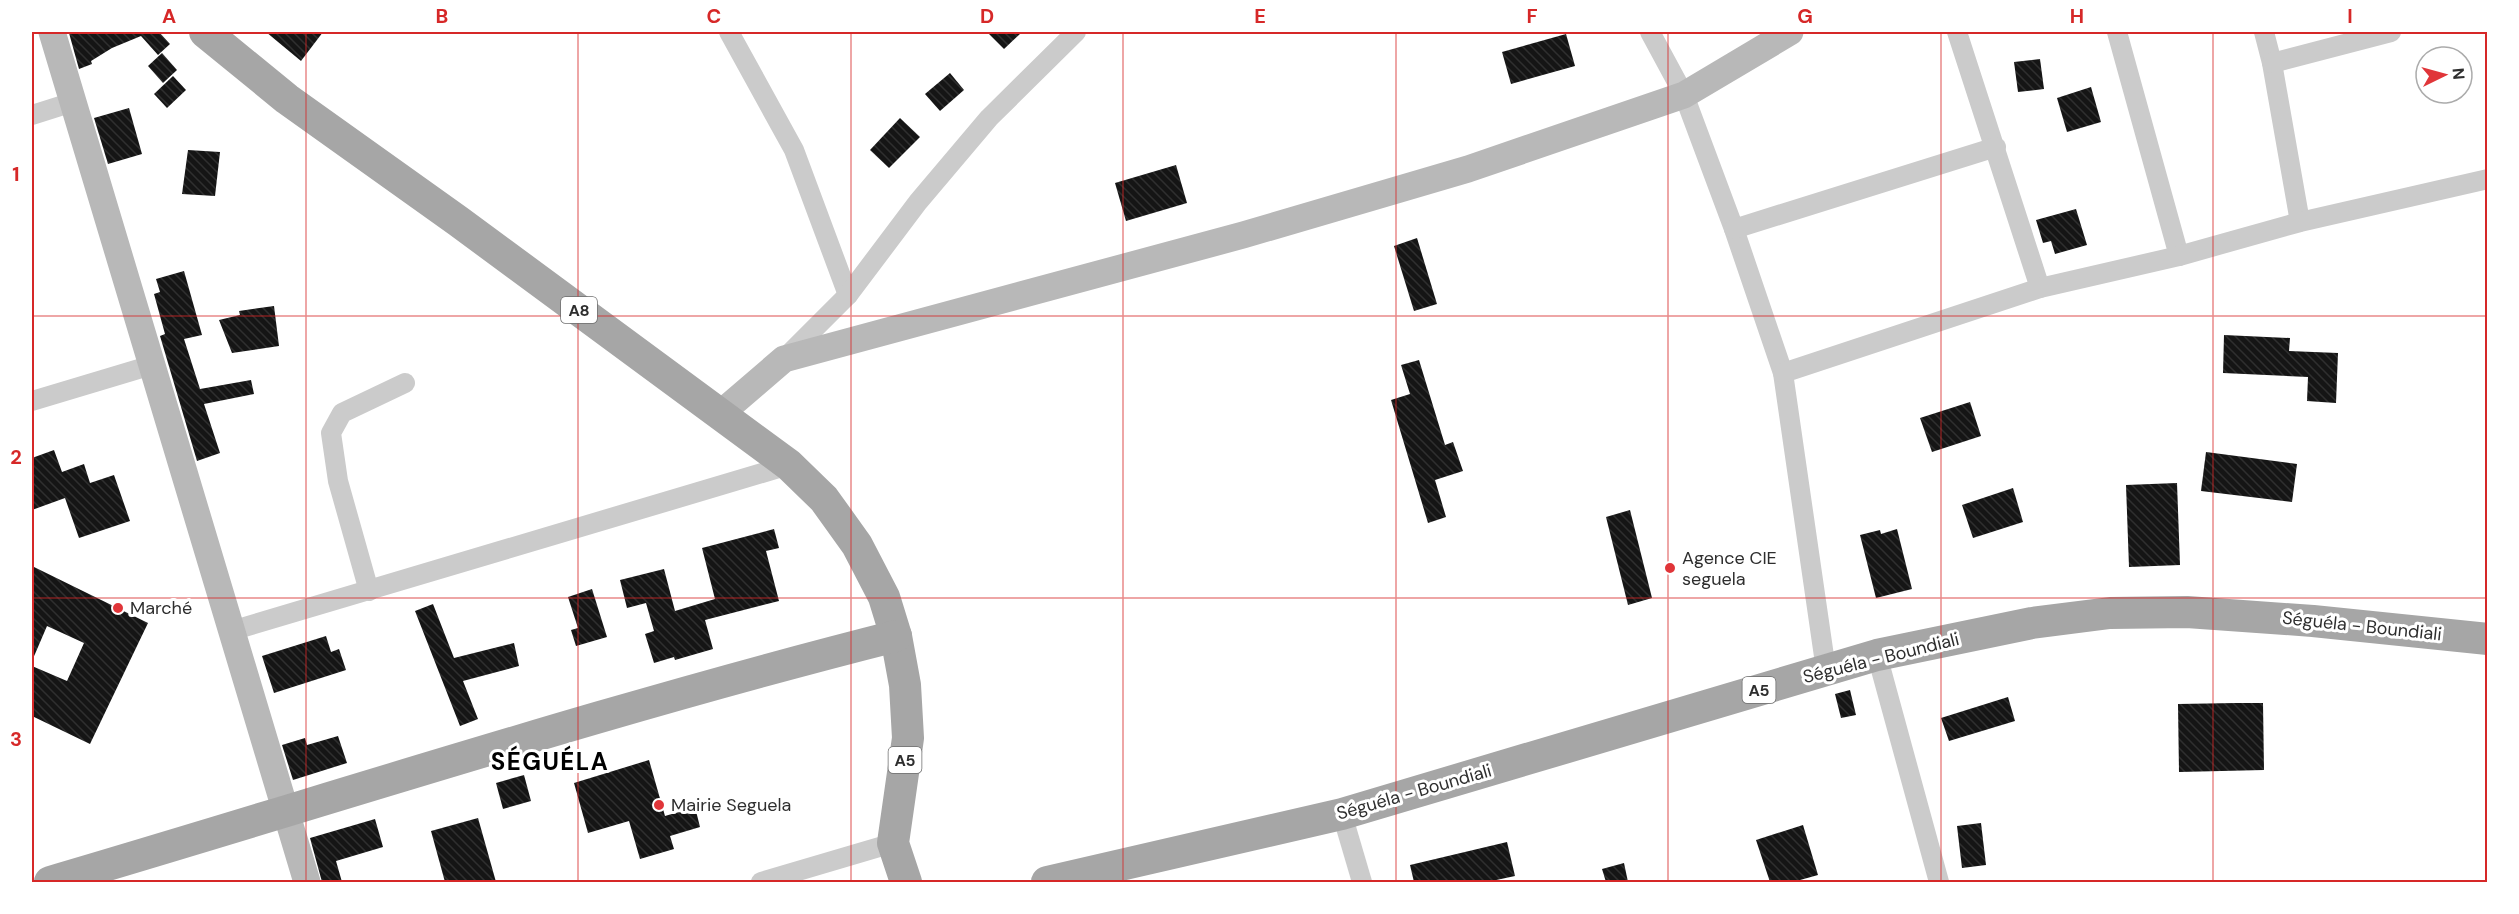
<svg xmlns="http://www.w3.org/2000/svg" width="2519" height="914" font-family="'DM Sans',sans-serif">
	<style>
		.building { fill: url(#building-back-hatch) }
		.lines { fill: none; stroke-linecap: round; stroke-linejoin: round }
		.street { stroke: #cbcbcb; stroke-width: 20 }
		.secondary { stroke: #b8b8b8; stroke-width: 27 }
		.primary { stroke: #a6a6a6; stroke-width: 32 }
		.grid { fill: none; stroke: #d62828; stroke-width: 1.5; stroke-opacity: 0.55 }
		.poi-dot { fill: #e03539; stroke: #fff; stroke-width: 2 }
		.labels { text-anchor: middle; stroke-width: 6; stroke-linejoin: round; paint-order: stroke }
		.shield { fill: #fff; stroke: #6d6d6d; stroke-width: 1.5 }
		.shield-label { font-size: 16px; font-weight: bold; fill: #2e2e2e }
		.poi-label { font-size: 18px; fill: #2e2e2e; stroke: #fff; text-anchor: start }
		.street-label { font-size: 18px; fill: #2e2e2e; stroke: #fff }
		.district-label { font-size: 24px; font-weight: bold; letter-spacing: 1.5px; fill: #000; stroke: #fff }
		.neatline { fill: none; stroke: #d62828; stroke-width: 2 }
		.grid-label { font-size: 20px; text-anchor: middle; font-weight: bold; fill: #d62828 }
	</style>
	<defs>
		<pattern id="building-back-hatch" width="6" height="6" patternUnits="userSpaceOnUse" patternTransform="scale(1.5)"><rect width="6" height="6" fill="#151515"/><path d="M-1 5l2 2M0 0l6 6M5-1l2 2" fill="none" stroke="#2f2f2f"/></pattern>
	</defs>
	<rect width="100%" height="100%" fill="#fff"/>
	<g class="building">
		<polygon points="71,32 159,32 170,44 158,55 141,36 112,48 91,61 92,64 79,69 69,33"/>
		<polygon points="266,32 323,32 301,61"/>
		<polygon points="987,32 1022,32 1004,49"/>
		<polygon points="1566,34 1575,66 1511,84 1502,52"/>
		<polygon points="162,53 177,70 163,83 148,66"/>
		<polygon points="2040,59 2044,89 2018,92 2014,62"/>
		<polygon points="950,73 964,90 940,111 925,94"/>
		<polygon points="173,76 186,90 167,108 154,94"/>
		<polygon points="2091,87 2101,122 2067,132 2057,98"/>
		<polygon points="129,108 142,154 108,164 94,118"/>
		<polygon points="900,118 920,137 889,168 870,150"/>
		<polygon points="188,150 220,152 215,196 182,194"/>
		<polygon points="1176,165 1187,203 1126,221 1115,183"/>
		<polygon points="2076,209 2087,245 2055,254 2051,241 2043,243 2036,220"/>
		<polygon points="1417,238 1437,304 1414,311 1394,246"/>
		<polygon points="184,271 202,335 184,339 200,389 251,380 254,394 204,404 220,453 197,461 160,336 165,334 154,294 160,292 156,279"/>
		<polygon points="274,306 279,346 232,353 219,320 240,315 239,311"/>
		<polygon points="2224,335 2290,338 2289,351 2338,353 2336,403 2307,401 2308,377 2223,373"/>
		<polygon points="1419,360 1445,445 1453,442 1463,471 1435,480 1446,517 1428,523 1391,400 1410,394 1401,365"/>
		<polygon points="1970,402 1981,436 1932,452 1920,418"/>
		<polygon points="54,450 62,472 84,464 90,483 114,475 130,521 79,538 65,498 32,510 32,458"/>
		<polygon points="2206,452 2297,464 2292,502 2201,491"/>
		<polygon points="2177,483 2180,565 2129,567 2126,485"/>
		<polygon points="2013,488 2023,522 1973,538 1962,505"/>
		<polygon points="1630,510 1652,598 1628,605 1606,517"/>
		<polygon points="774,529 779,548 766,551 779,601 705,620 713,649 675,660 674,657 654,663 645,634 654,631 646,603 627,608 620,580 664,569 675,611 715,599 702,548"/>
		<polygon points="1897,529 1912,589 1876,598 1860,535 1880,530 1881,534"/>
		<polygon points="32,566 148,623 90,744 32,716 32,666 67,681 84,643 47,626 32,661"/>
		<polygon points="592,589 607,637 576,646 571,630 578,628 568,597"/>
		<polygon points="433,604 454,658 514,643 519,666 463,681 478,719 460,726 415,611"/>
		<polygon points="326,636 331,652 339,649 346,670 274,693 262,656"/>
		<polygon points="1850,690 1856,715 1841,718 1835,694"/>
		<polygon points="2008,697 2015,721 1949,741 1941,718"/>
		<polygon points="2236,703 2263,703 2264,770 2179,772 2178,704"/>
		<polygon points="338,736 347,763 293,780 282,745 305,738 307,745"/>
		<polygon points="649,760 665,816 695,807 700,827 670,836 674,849 640,859 629,821 588,833 574,783"/>
		<polygon points="524,775 531,801 503,809 496,783"/>
		<polygon points="478,818 496,882 445,882 431,831"/>
		<polygon points="375,819 383,847 336,861 342,882 322,882 310,838"/>
		<polygon points="1981,823 1986,865 1962,868 1957,826"/>
		<polygon points="1803,825 1818,875 1793,882 1770,882 1756,840"/>
		<polygon points="1507,842 1515,876 1487,882 1414,882 1410,865"/>
		<polygon points="1624,863 1628,882 1606,882 1602,869"/>
	</g>
	<g class="lines">
		<g class="street">
			<polyline points="729,32 794,150 848,295"/>
			<polyline points="1650,32 1684,95 1734,229 1783,373 1826,670"/>
			<polyline points="1957,32 2040,288"/>
			<polyline points="2117,32 2179,256"/>
			<polyline points="2264,32 2272,63 2300,222"/>
			<polyline points="2272,63 2391,32"/>
			<polyline points="32,115 73,102"/>
			<polyline points="1734,229 1996,147"/>
			<polyline points="785,358 848,295 918,202 989,118 1076,32"/>
			<polyline points="1783,373 2040,288 2179,256 2300,222 2488,179"/>
			<polyline points="32,401 152,365"/>
			<polyline points="369,591 338,481 331,433 342,413 405,383"/>
			<polyline points="231,631 789,465"/>
			<polyline points="1877,655 1939,882"/>
			<polyline points="1342,814 1362,882"/>
			<polyline points="761,882 893,843"/>
		</g>
		<g class="secondary">
			<polyline points="52,32 307,882"/>
			<polyline points="720,414 784,359 1243,235 1468,169 1684,95 1790,32"/>
		</g>
		<g class="primary">
			<polyline points="205,32 287,99 458,221 789,465 824,499 857,545 884,597 896,636 905,685 908,738 893,843 906,882"/>
			<path d="M50,882c282,-83 561,-174 846,-246"/>
			<polyline points="1047,882 1342,814 1877,655 2032,623 2110,613 2187,612 2313,621 2488,639"/>
		</g>
	</g>
	<path class="grid" d="M306,32v850M578,32v850M851,32v850M1123,32v850M1396,32v850M1668,32v850M1941,32v850M2213,32v850M32,316h2456M32,598h2456"/>
	<g class="poi-dot">
		<circle cx="1670" cy="568" r="6"/>
		<circle cx="118" cy="608" r="6"/>
		<circle cx="659" cy="805" r="6"/>
	</g>
	<g class="labels">
		<g class="shield">
			<rect x="561" y="297" width="36" height="26" rx="4.5"/>
			<rect x="1742.5" y="677" width="33" height="26" rx="4.5"/>
			<rect x="888.5" y="747" width="33" height="26" rx="4.5"/>
		</g>
		<g class="shield-label">
			<text x="579" y="316">A8</text>
			<text x="1759" y="696">A5</text>
			<text x="905" y="766">A5</text>
		</g>
		<g class="poi-label">
			<text x="1682" y="564">Agence CIE<tspan x="1682" dy="21">seguela</tspan></text>
			<text x="130" y="614">Marché</text>
			<text x="671" y="811">Mairie Seguela</text>
		</g>
		<g class="street-label">
			<text transform="translate(2362 626) rotate(6)" y="6">Séguéla - Boundiali</text>
			<text transform="translate(1881 658) rotate(-14)" y="6">Séguéla - Boundiali</text>
			<text transform="translate(1414 792) rotate(-16)" y="6">Séguéla - Boundiali</text>
		</g>
		<g class="district-label">
			<text x="550" y="770">SÉGUÉLA</text>
		</g>
	</g>
	<rect width="2519" height="914" fill="none" stroke="#ffffff" stroke-width="66"/>
	<g transform="translate(2444 75) rotate(85)"><circle r="28" fill="#ffffff" stroke="#ababab" stroke-width="1.5"/>
	<path d="M0-4.5L10 22L0 15L-10 22Z" fill="#e03539"/>
	<text y="-9" font-size="16" font-weight="bold" text-anchor="middle" fill="#2e2e2e">N</text>
	</g>
	<rect x="33" y="33" width="2453" height="848" class="neatline"/>
	<g class="grid-label">
		<text x="169" y="23">A</text>
		<text x="442" y="23">B</text>
		<text x="714" y="23">C</text>
		<text x="987" y="23">D</text>
		<text x="1260" y="23">E</text>
		<text x="1532" y="23">F</text>
		<text x="1805" y="23">G</text>
		<text x="2077" y="23">H</text>
		<text x="2350" y="23">I</text>
		<text x="16" y="181">1</text>
		<text x="16" y="464">2</text>
		<text x="16" y="746">3</text>
	</g>
</svg>
